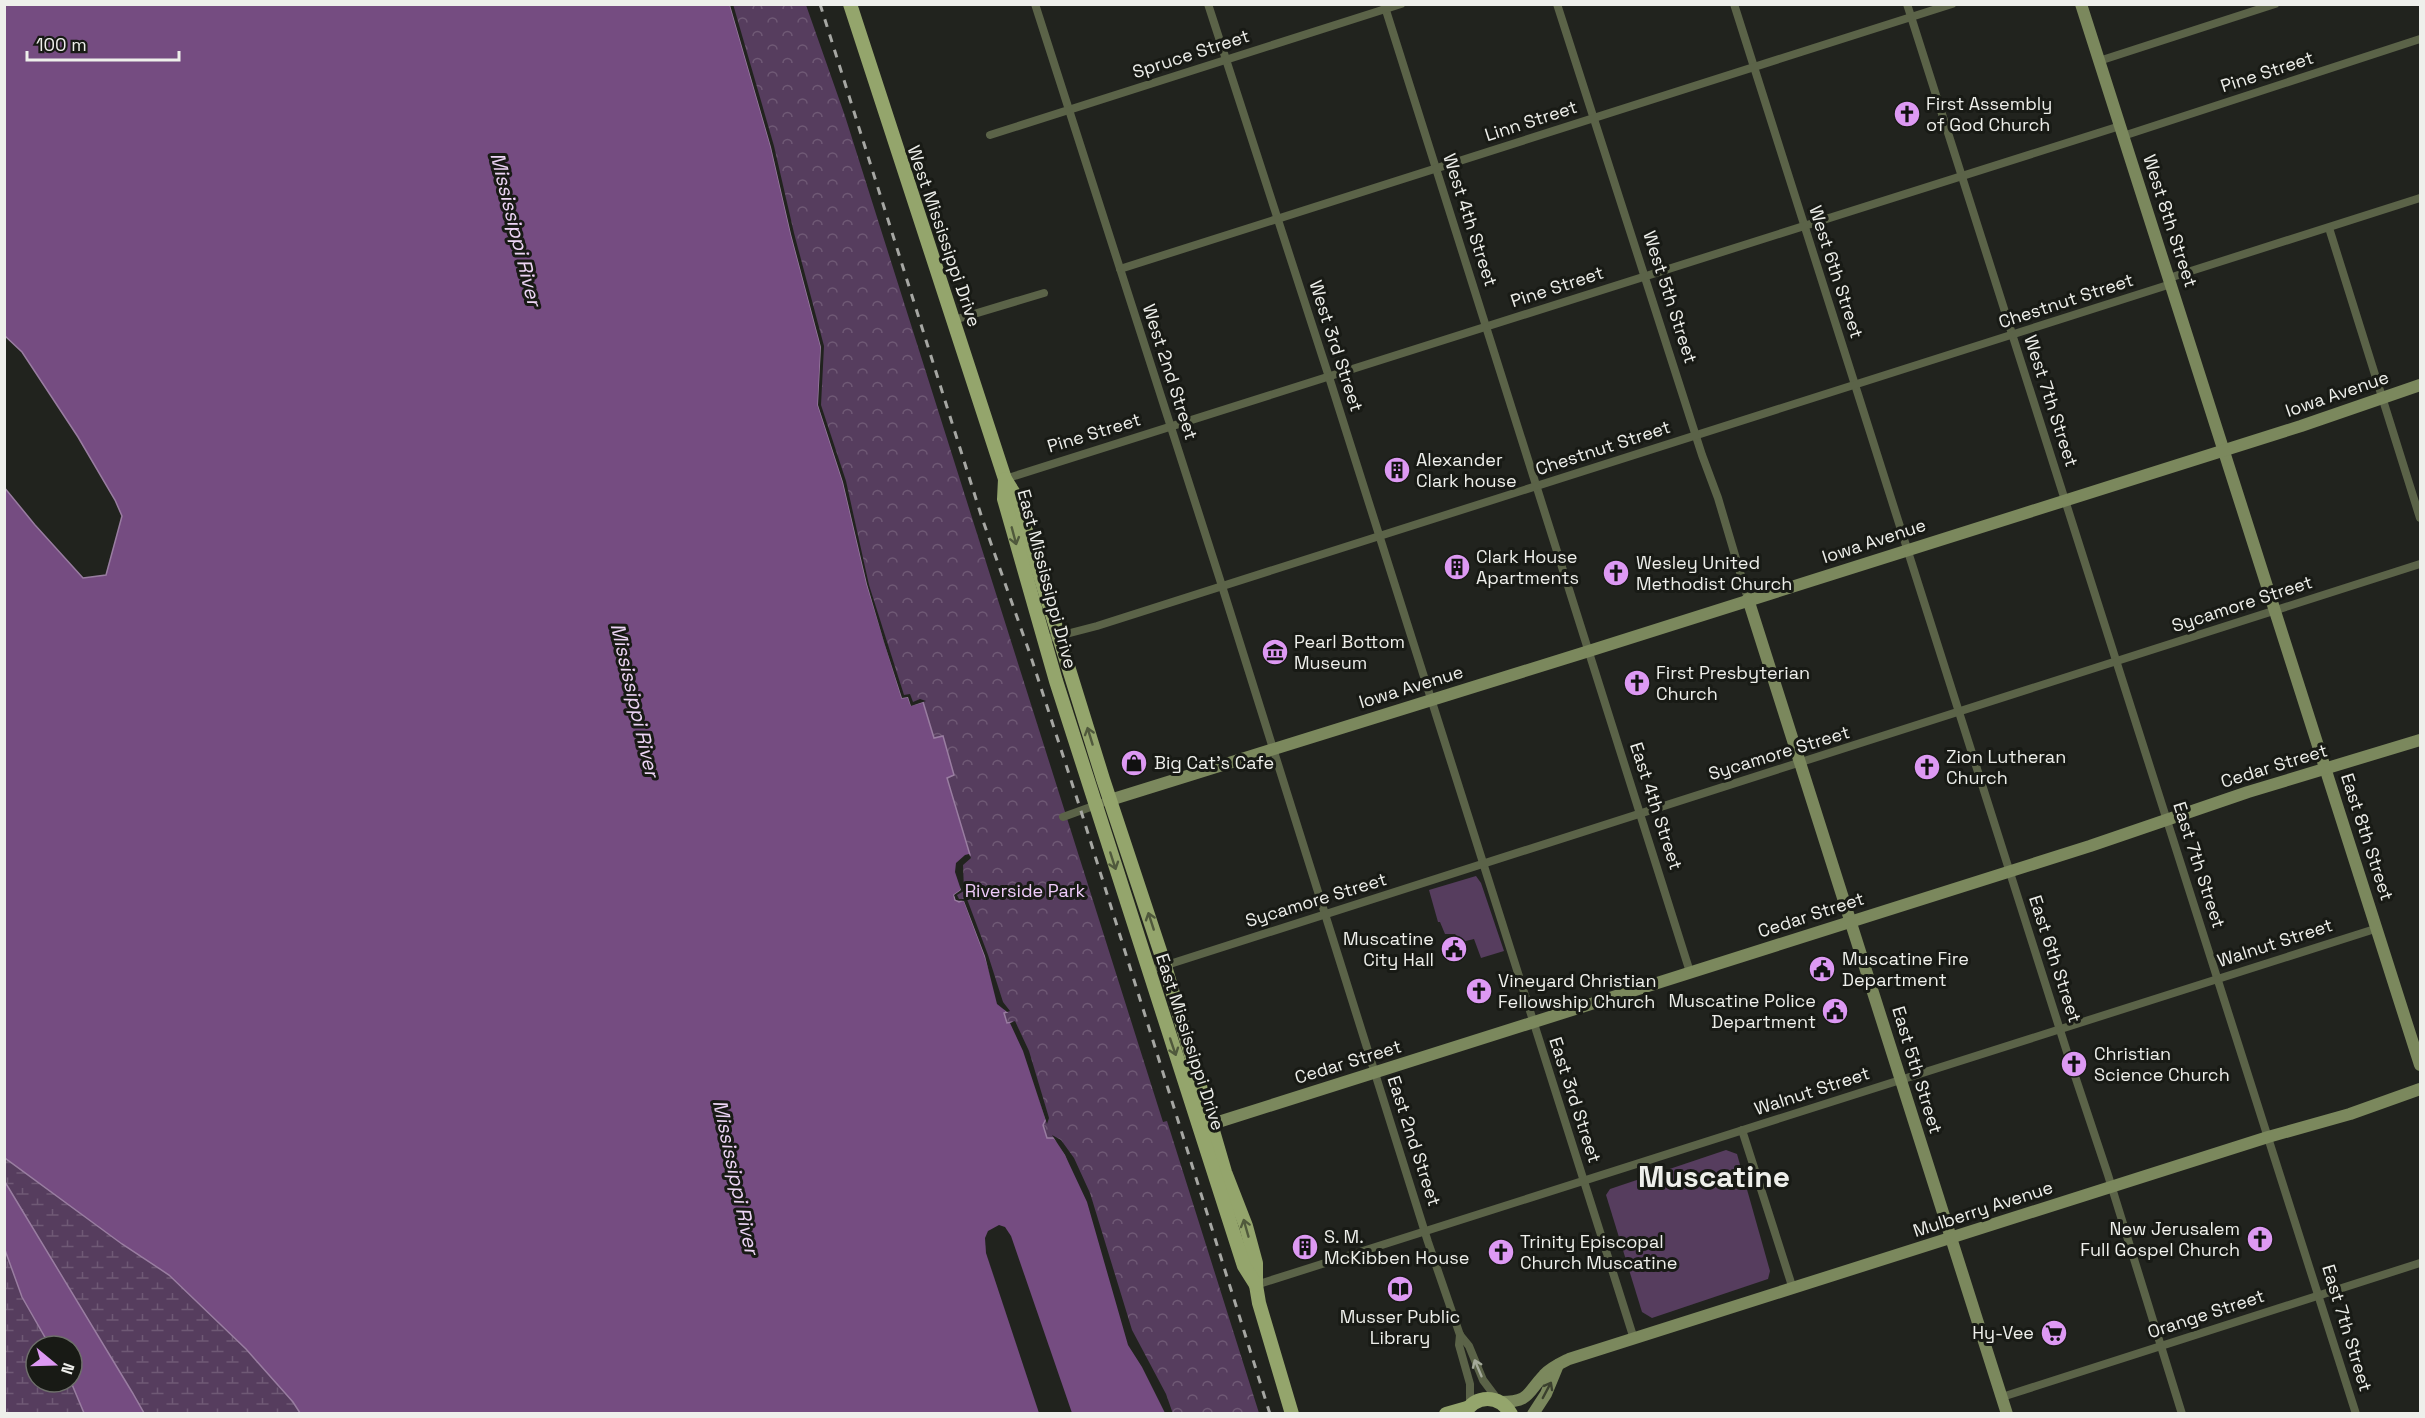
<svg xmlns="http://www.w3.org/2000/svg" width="2425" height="1418" font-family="'Space Grotesk',sans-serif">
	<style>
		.grass { fill: #563d5e }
		.wetland { fill: url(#wetland-marsh) }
		.park { fill: url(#park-crowns) }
		.water { fill: #754c81; stroke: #997da1; stroke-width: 1.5 }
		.pier { fill: #21231e }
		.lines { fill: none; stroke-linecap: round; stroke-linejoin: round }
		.street { stroke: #5b6348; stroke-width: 8 }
		.secondary { stroke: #7b885d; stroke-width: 12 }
		.primary { stroke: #94a56c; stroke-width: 14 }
		.rail { stroke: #a6a7a3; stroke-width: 3; stroke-dasharray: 8 8; stroke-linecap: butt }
		.oneway { stroke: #50593c }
		.oneway2 { stroke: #a4a99a }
		.oneway3 { stroke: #3b402e }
		.labels { text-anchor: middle; stroke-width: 6; stroke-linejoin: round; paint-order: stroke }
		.street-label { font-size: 18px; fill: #eeefeb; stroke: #181a15 }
		.poi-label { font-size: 18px; fill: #eeefeb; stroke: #181a15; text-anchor: start }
		.park-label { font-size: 18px; fill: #f0ccfb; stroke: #181a15 }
		.water-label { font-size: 20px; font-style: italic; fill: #edd5f5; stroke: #181a15 }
		.town-label { font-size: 30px; font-weight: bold; fill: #eeefeb; stroke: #181a15 }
	</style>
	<defs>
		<pattern id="wetland-marsh" width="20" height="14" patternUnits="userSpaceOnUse" patternTransform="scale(1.5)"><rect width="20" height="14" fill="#563d5e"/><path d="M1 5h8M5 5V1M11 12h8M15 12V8" fill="none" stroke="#6f5975"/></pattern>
		<pattern id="park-crowns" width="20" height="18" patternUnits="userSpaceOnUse" patternTransform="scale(1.5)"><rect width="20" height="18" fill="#563d5e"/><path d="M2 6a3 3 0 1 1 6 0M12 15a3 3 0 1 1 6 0" fill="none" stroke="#6f5975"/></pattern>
	</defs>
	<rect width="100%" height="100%" fill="#21231e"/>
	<g class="grass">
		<polygon points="1476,876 1481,883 1504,951 1481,958 1474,939 1462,942 1455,934 1445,934 1440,922 1438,922 1429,890"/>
		<polygon points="1726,1150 1737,1154 1770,1271 1768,1279 1652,1318 1642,1312 1606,1195 1610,1189"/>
	</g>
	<polygon class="wetland" points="4,1035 326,1413 144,1413 28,1223 22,1297 50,1346 36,1346 36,1382 71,1382 84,1413 5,1413"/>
	<polygon class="park" points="730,5 806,5 845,116 1163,1122 1167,1121 1259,1413 1170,1413 1129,1332 1047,1139 1007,1024 1004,1013 1007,1012 956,900 955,808 946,777 954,775 943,736 934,738 923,702 911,706 902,698 884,642 818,405"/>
	<g class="water">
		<polygon points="5,5 730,5 771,147 791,234 821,347 818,405 843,482 867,584 902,698 908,697 911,705 923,702 934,738 943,736 954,775 947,778 970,855 960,864 961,890 954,895 955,900 959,902 964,900 985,956 1000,1003 1007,1012 1004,1013 1007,1023 1012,1022 1026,1052 1046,1119 1043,1125 1047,1138 1054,1138 1058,1142 1088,1194 1129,1332 1170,1413 300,1413 293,1402 246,1349 169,1275 122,1244 5,1158 4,487 35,525 83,578 106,575 122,516 115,500 78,437 22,352 5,336"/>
		<polygon points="5,1182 132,1392 144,1413 84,1413 71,1382 72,1346 50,1346 22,1297 5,1250"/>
	</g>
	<g class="pier">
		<polygon points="733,4 774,146 794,233 824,346 821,405 846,481 869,585 904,695 910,694 913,702 920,699 926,701 911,706 908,697 902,698 884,642 867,584 843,482 818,405 821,347 791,234 771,147 730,5"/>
		<polygon points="969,854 971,858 963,865 964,891 957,895 959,899 967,899 988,955 1003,1002 1010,1011 1007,1012 997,1004 985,956 964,901 956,900 954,895 961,890 955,872 956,863 965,855"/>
		<polygon points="1015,1021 1029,1051 1049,1118 1047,1124 1023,1051 1010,1023"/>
		<polygon points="1052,1135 1061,1140 1074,1158 1090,1193 1132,1330 1166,1394 1173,1414 1165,1413 1142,1367 1128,1345 1087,1202 1065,1155"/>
		<polygon points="999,1225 1005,1227 1011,1236 1072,1413 1039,1413 986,1253 985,1238 988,1231"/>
	</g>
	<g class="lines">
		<g class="street">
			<polyline points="1035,4 1222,586 1428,1242 1460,1335 1469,1346 1483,1380 1498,1400"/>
			<polyline points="1208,4 1329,377 1634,1339"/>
			<polyline points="1384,4 1690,972"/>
			<polyline points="1557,4 1702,455 1718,498 1748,599"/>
			<polyline points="1734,4 2067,1052 2108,1175 2182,1414"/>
			<polyline points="1907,4 2356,1414"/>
			<polyline points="2099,61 2275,4"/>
			<polyline points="990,135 1401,4"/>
			<polyline points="2123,136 2420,39"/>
			<polyline points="2329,228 2420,518"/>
			<polyline points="1120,269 1952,4"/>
			<polyline points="2169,278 2420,198"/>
			<polyline points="954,320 1044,293"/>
			<polyline points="1005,479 2120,126"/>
			<polyline points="1043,640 1097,626 2171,284"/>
			<polyline points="1063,817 1110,800"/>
			<polyline points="1148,971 2420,564"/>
			<polyline points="1742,1130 1793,1289"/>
			<polyline points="1256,1285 2378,928"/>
			<polyline points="1460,1335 1459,1345 1470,1384 1470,1405"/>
			<polyline points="2002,1397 2420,1263"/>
		</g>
		<g class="secondary">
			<polyline points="2081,4 2420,1065"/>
			<polyline points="1748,599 2007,1414"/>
			<polyline points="1110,800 1589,651 2301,426 2420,385"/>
			<polyline points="1212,1124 2090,846 2248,792 2420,740"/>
			<path d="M1501,1402c29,0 26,-9 43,-27 6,-7 17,-12 25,-16l699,-222 82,-23 70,-25"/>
			<polyline points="1533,1414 1546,1394 1558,1365"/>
		</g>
		<g class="primary">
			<polyline points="850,4 1005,479 1015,495 1103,779 1165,966 1225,1172 1246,1226 1256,1263 1256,1285 1259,1303 1292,1414"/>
			<polyline points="1005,479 1004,499 1056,681 1244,1266 1256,1285"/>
			<polyline points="1446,1414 1467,1408"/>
			<path d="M1464,1414c12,-20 35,-20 47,0"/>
		</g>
		<polyline class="rail" points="820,4 982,518 1030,654 1081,811 1270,1414"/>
	</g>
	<defs><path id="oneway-shaft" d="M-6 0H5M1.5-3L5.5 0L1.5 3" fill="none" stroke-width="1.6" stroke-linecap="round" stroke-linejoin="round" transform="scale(1.5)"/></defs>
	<g class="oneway">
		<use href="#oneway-shaft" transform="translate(1014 536) rotate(75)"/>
		<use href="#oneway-shaft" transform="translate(1090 736) rotate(-107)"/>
		<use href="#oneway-shaft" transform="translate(1113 861) rotate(72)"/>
		<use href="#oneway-shaft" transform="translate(1151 921) rotate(-108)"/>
		<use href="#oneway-shaft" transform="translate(1173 1047) rotate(71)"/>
		<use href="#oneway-shaft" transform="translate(1246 1228) rotate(-106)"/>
	</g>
	<use class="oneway2" href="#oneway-shaft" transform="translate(1478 1368) rotate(-113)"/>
	<use class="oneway3" href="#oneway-shaft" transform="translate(1547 1390) rotate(-62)"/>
	<defs>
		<symbol id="church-disc" viewBox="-11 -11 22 22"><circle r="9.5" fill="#dd99f3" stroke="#181a15"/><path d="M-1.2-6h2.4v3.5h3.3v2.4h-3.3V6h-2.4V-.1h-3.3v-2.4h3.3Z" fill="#111"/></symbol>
		<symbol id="building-disc" viewBox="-11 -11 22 22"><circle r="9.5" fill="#dd99f3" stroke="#181a15"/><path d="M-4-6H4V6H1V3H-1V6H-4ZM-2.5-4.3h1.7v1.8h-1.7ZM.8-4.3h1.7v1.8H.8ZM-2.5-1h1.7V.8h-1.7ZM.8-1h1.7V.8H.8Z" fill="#111"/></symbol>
		<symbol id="museum-disc" viewBox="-11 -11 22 22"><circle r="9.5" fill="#dd99f3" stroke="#181a15"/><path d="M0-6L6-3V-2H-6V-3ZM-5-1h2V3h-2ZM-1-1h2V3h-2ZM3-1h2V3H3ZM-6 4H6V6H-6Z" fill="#111"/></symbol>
		<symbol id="shop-disc" viewBox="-11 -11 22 22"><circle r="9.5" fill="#dd99f3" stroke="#181a15"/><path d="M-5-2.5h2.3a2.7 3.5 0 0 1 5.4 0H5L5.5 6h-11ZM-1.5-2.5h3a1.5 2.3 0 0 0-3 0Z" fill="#111"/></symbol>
		<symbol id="civic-disc" viewBox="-11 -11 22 22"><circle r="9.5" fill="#dd99f3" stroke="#181a15"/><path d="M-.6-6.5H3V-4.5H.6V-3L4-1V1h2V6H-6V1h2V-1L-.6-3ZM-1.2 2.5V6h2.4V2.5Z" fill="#111"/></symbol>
		<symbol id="library-disc" viewBox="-11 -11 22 22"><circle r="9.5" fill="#dd99f3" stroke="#181a15"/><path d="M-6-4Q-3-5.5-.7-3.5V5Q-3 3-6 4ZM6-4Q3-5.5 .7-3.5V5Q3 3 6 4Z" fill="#111"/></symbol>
		<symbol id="supermarket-disc" viewBox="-11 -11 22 22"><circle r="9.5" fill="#dd99f3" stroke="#181a15"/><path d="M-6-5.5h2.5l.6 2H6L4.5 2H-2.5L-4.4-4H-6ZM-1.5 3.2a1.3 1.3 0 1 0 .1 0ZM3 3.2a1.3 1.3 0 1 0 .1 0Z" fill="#111"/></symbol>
	</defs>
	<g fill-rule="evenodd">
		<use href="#church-disc" x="1892" y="99" width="30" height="30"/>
		<use href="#building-disc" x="1382" y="455" width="30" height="30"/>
		<use href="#building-disc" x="1442" y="552" width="30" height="30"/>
		<use href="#church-disc" x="1601" y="558" width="30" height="30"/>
		<use href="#museum-disc" x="1260" y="637" width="30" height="30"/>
		<use href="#church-disc" x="1622" y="668" width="30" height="30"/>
		<use href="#shop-disc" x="1119" y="748" width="30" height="30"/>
		<use href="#church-disc" x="1912" y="752" width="30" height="30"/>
		<use href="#civic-disc" x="1439" y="934" width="30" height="30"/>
		<use href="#civic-disc" x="1807" y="954" width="30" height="30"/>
		<use href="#church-disc" x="1464" y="976" width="30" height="30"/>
		<use href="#civic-disc" x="1820" y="996" width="30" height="30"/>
		<use href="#church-disc" x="2059" y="1049" width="30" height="30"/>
		<use href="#church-disc" x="2245" y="1224" width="30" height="30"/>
		<use href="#building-disc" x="1290" y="1232" width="30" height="30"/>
		<use href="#church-disc" x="1486" y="1237" width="30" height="30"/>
		<use href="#library-disc" x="1385" y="1274" width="30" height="30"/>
		<use href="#supermarket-disc" x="2039" y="1318" width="30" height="30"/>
	</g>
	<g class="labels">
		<g class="street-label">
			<text transform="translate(1191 54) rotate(-18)" y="6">Spruce Street</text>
			<text transform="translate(2267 72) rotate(-18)" y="6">Pine Street</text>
			<text transform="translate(1531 121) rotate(-18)" y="6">Linn Street</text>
			<text transform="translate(1470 220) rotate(72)" y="6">West 4th Street</text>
			<text transform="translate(2170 221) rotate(72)" y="6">West 8th Street</text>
			<text transform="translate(944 236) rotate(71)" y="6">West Mississippi Drive</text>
			<text transform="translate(1836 272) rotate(72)" y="6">West 6th Street</text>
			<text transform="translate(1557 287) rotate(-18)" y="6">Pine Street</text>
			<text transform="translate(1670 297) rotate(72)" y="6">West 5th Street</text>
			<text transform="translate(2066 301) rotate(-18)" y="6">Chestnut Street</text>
			<text transform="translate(1336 346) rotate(72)" y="6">West 3rd Street</text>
			<text transform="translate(1170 372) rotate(72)" y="6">West 2nd Street</text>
			<text transform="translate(2337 394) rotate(-19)" y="6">Iowa Avenue</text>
			<text transform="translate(2051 401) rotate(72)" y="6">West 7th Street</text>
			<text transform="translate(1094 433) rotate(-17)" y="6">Pine Street</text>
			<text transform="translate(1603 448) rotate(-18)" y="6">Chestnut Street</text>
			<text transform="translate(1874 541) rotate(-18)" y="6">Iowa Avenue</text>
			<text transform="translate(1047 579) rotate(75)" y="6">East Mississippi Drive</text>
			<text transform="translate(2242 604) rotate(-18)" y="6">Sycamore Street</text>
			<text transform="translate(1411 687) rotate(-17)" y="6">Iowa Avenue</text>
			<text transform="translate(1779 753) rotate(-17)" y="6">Sycamore Street</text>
			<text transform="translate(2274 766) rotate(-17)" y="6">Cedar Street</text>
			<text transform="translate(1656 806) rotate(72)" y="6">East 4th Street</text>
			<text transform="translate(2367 837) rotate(72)" y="6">East 8th Street</text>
			<text transform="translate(2199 865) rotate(72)" y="6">East 7th Street</text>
			<text transform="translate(1316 900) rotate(-17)" y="6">Sycamore Street</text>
			<text transform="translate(1811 915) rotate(-18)" y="6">Cedar Street</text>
			<text transform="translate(2275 943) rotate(-18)" y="6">Walnut Street</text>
			<text transform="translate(2055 959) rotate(72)" y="6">East 6th Street</text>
			<text transform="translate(1190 1042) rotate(72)" y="6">East Mississippi Drive</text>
			<text transform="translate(1348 1062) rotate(-17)" y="6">Cedar Street</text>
			<text transform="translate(1917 1070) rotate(73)" y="6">East 5th Street</text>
			<text transform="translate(1812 1091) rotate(-18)" y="6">Walnut Street</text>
			<text transform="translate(1575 1100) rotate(72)" y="6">East 3rd Street</text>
			<text transform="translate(1414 1141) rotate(72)" y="6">East 2nd Street</text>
			<text transform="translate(1983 1209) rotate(-18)" y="6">Mulberry Avenue</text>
			<text transform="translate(2206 1314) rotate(-18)" y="6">Orange Street</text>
			<text transform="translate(2347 1328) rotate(73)" y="6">East 7th Street</text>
		</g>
		<g class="poi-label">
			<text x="1926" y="110">First Assembly<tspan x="1926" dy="21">of God Church</tspan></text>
			<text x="1416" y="466">Alexander<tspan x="1416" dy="21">Clark house</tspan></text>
			<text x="1476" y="563">Clark House<tspan x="1476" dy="21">Apartments</tspan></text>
			<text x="1636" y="569">Wesley United<tspan x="1636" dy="21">Methodist Church</tspan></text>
			<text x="1294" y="648">Pearl Bottom<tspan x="1294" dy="21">Museum</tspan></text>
			<text x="1656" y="679">First Presbyterian<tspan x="1656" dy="21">Church</tspan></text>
			<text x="1946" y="763">Zion Lutheran<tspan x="1946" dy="21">Church</tspan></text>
			<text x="1154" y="769">Big Cat's Cafe</text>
			<text x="1434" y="945" text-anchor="end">Muscatine<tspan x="1434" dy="21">City Hall</tspan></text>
			<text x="1842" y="965">Muscatine Fire<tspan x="1842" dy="21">Department</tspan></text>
			<text x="1498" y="987">Vineyard Christian<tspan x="1498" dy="21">Fellowship Church</tspan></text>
			<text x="1816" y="1007" text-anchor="end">Muscatine Police<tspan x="1816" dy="21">Department</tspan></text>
			<text x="2094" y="1060">Christian<tspan x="2094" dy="21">Science Church</tspan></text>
			<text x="2240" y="1235" text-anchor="end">New Jerusalem<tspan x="2240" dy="21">Full Gospel Church</tspan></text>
			<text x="1324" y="1243">S. M.<tspan x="1324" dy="21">McKibben House</tspan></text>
			<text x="1520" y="1248">Trinity Episcopal<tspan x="1520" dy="21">Church Muscatine</tspan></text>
			<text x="1400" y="1323" text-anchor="middle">Musser Public<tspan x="1400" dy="21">Library</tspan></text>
			<text x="2034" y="1339" text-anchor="end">Hy-Vee</text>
		</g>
		<g class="park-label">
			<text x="1025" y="897">Riverside Park</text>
		</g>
		<g class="water-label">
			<text transform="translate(516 229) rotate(76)" y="7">Mississippi River</text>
			<text transform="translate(635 700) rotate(77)" y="7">Mississippi River</text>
			<text transform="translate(736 1177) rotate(78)" y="7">Mississippi River</text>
		</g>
		<g class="town-label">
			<text x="1714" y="1187">Muscatine</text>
		</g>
	</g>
	<rect width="2425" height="1418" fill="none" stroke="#eeefeb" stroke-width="12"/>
	<g transform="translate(54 1364) rotate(109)"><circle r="28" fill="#181a15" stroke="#6e6f6b" stroke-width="1.5"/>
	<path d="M0-4.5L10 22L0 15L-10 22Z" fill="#dd99f3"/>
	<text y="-9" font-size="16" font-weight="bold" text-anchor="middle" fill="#eeefeb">N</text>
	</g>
	<path d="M27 51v9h152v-9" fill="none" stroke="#eeefeb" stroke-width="3"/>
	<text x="36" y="51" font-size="18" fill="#eeefeb" stroke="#181a15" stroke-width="4.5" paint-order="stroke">100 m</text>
</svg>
